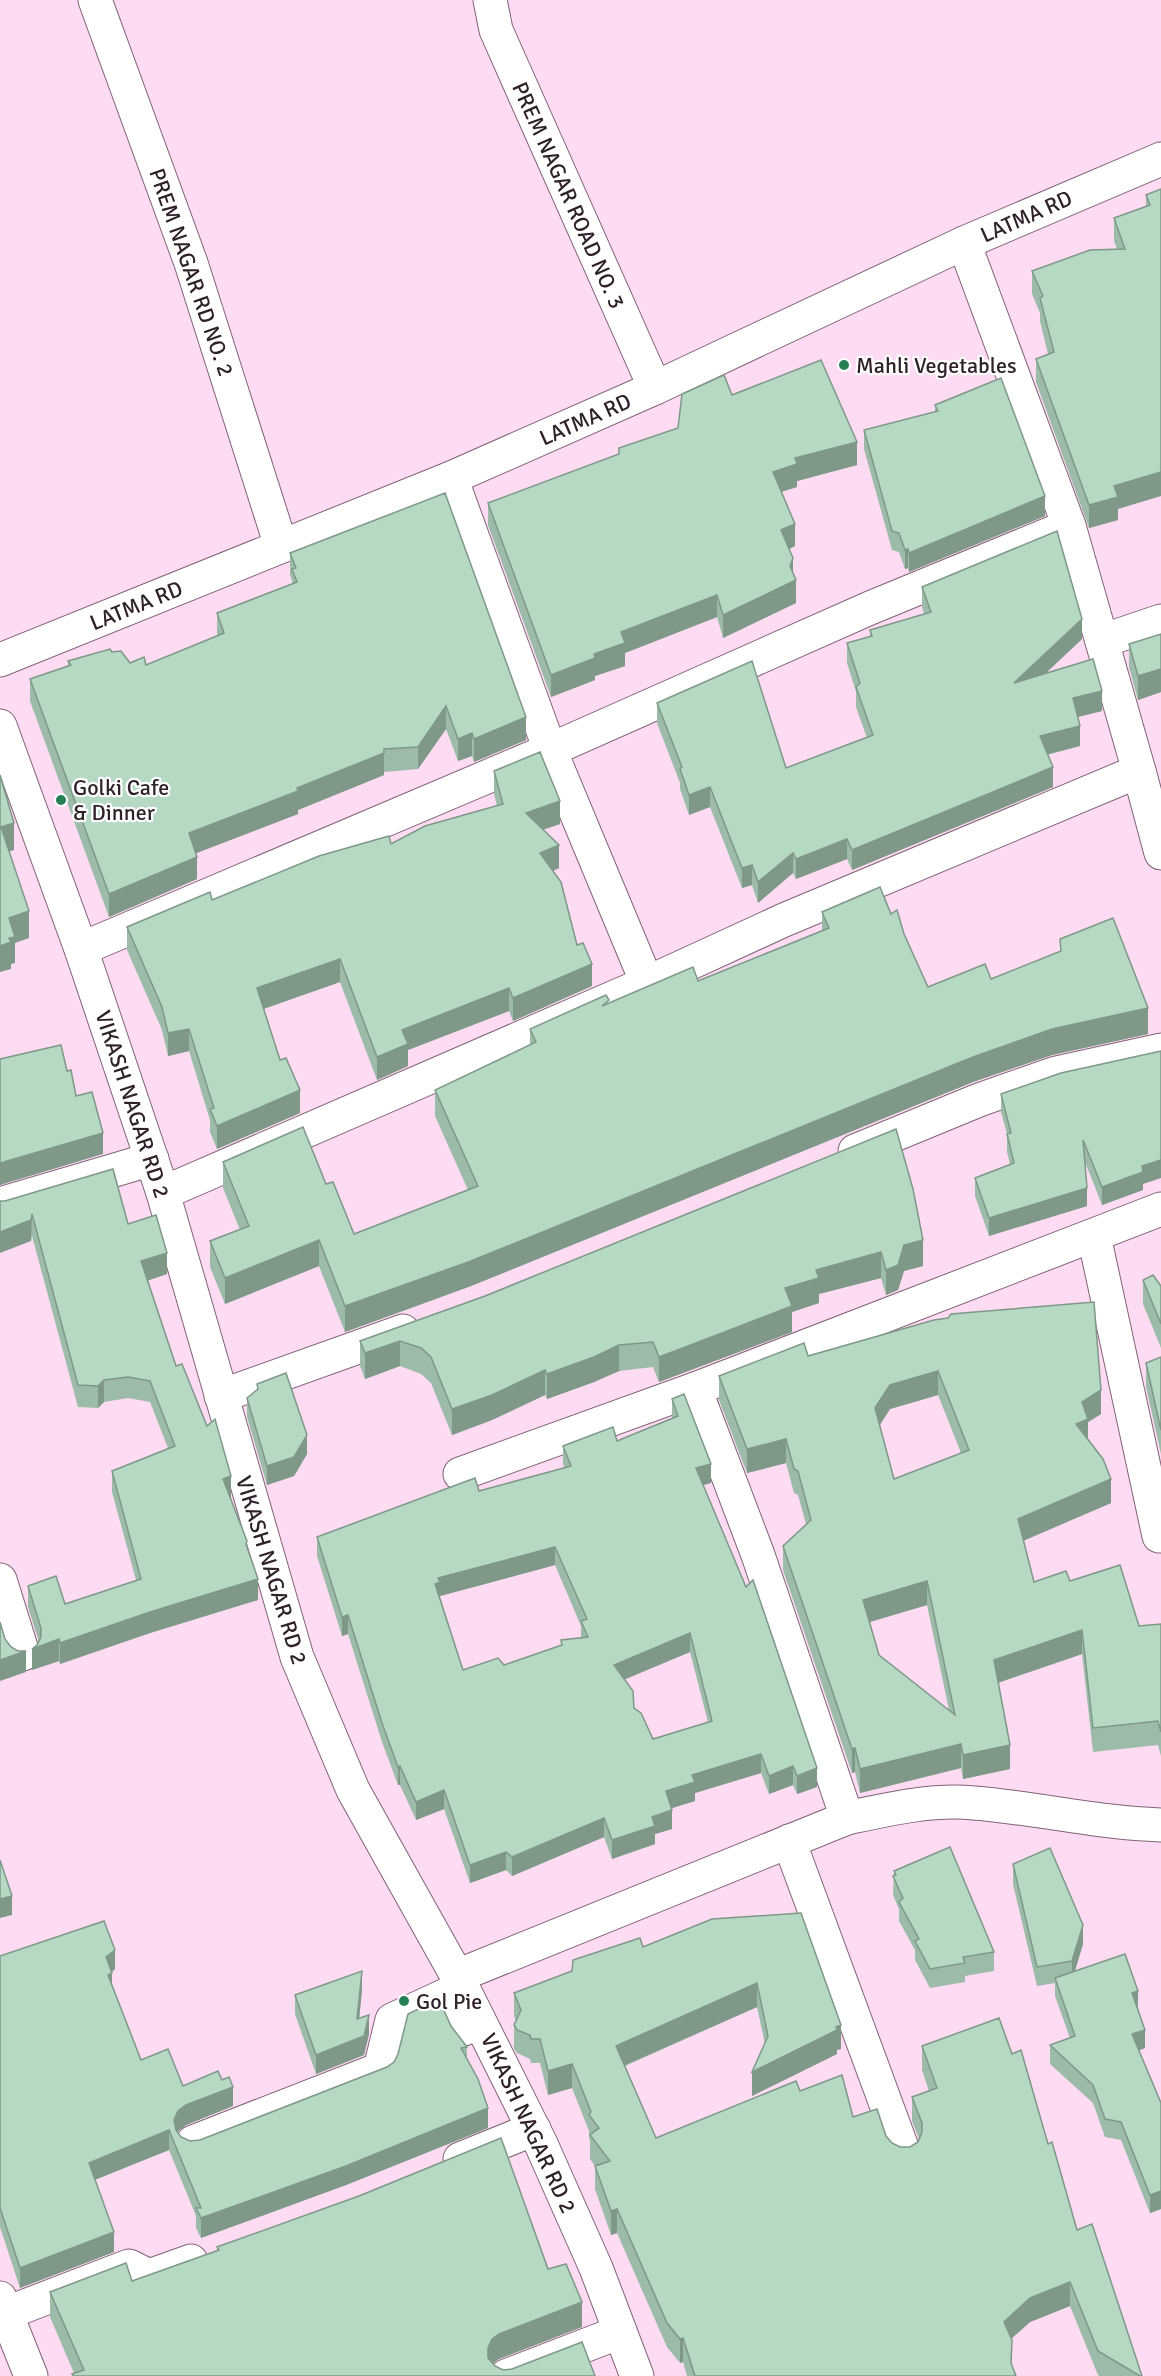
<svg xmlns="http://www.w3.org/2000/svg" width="1161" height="2376" font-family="Signika,sans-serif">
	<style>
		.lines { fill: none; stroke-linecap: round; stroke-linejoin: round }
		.minor-casing { stroke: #816377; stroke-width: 35 }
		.tertiary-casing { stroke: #816377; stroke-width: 35 }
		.minor { stroke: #fff; stroke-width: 33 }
		.tertiary { stroke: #fff; stroke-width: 33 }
		.wall { fill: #9cbba8; fill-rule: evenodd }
		.shaded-wall { fill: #7f9888 }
		.building { fill: #b5d9c3; stroke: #7f9888; stroke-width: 1.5; fill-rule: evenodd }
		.poi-dot { fill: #247f54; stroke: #fff; stroke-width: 2 }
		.labels { text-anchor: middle; stroke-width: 4.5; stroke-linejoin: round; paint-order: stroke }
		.street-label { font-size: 22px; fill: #2e2129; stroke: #fff }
		.poi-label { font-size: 22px; fill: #2e2129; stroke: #fff; text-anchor: start }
	</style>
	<rect width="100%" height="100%" fill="#fddbf2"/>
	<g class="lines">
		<defs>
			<g id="minor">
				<polyline points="95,0 191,263 281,546"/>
				<polyline points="490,0 496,30 655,388"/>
				<polyline points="964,243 1069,526 1139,771"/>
				<polyline points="451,478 550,750 647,983"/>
				<polyline points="1102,641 1161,621"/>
				<polyline points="0,726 81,949 163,1193 297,1657 353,1790 457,1976 541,2144 596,2268 637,2376"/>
				<polyline points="81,949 550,750 870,608 1069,526"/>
				<polyline points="855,1151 979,1100 1056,1073 1161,1050"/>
				<polyline points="163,1193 647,983 784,920 1139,771 1161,853"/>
				<polyline points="0,1204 152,1159"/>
				<polyline points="1094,1236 1159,1536"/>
				<polyline points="221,1396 403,1331"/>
				<polyline points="460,1474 695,1389 1161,1209"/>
				<polyline points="0,1580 23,1654"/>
				<path d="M847,1818c42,-9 84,-19 127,-15 63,5 123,20 187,22"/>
				<polyline points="789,1841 904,2153"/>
				<polyline points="457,1976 847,1818 758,1555 695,1389"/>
				<polyline points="193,2142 380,2069 392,2020 448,1994 464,2029"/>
				<polyline points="460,2159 534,2129"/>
				<polyline points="0,2298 31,2376"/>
				<polyline points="7,2313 129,2266 149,2276 191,2261"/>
				<polyline points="506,2376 620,2332"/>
			</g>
			<polyline id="tertiary" points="0,660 451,478 655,388 964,243 1161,159"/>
		</defs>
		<use href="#minor" class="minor-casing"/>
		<use href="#tertiary" class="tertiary-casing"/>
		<use href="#minor" class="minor"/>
		<use href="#tertiary" class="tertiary"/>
	</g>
	<g class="wall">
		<polygon points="1161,189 1118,509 1118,520 1089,528 1036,382 1036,359 1048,354 1040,321 1040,313 1032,294 1032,271 1117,249 1114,241 1114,218 1146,207 1146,195"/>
		<polygon points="732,395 857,465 797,481 797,487 782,492 795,546 789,549 796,603 723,638 717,617 625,653 625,666 595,676 595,680 551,697 488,525 488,503 619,454 678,428"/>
		<polygon points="935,405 1045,516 909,572 908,568 905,569 899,552 892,550 864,449 864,430 935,412"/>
		<polygon points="290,553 526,740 474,762 472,756 458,761 446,729 418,769 384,772 384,775 298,810 298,814 196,853 197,879 109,917 30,701 30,679 68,666 68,661 112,652 130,663 146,665 217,636 217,613 292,584 292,580 290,575"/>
		<polygon points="922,587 1082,639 1045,674 1102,711 1078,717 1080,746 1047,755 1053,787 852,870 847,859 796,879 793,873 758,903 752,885 742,888 710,807 689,815 680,789 680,783 657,723 657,703 786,768 867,738 856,707 856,692 847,663 847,643 870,636 870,630 924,614 922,607"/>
		<polygon points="1161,634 1161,692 1138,700 1129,667 1129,644"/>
		<polygon points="494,771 560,824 543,830 559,868 553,871 577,945 592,986 513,1021 509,1011 408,1050 408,1066 377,1080 340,982 264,1009 280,1060 300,1113 217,1149 210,1132 210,1120 189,1051 168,1056 162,1030 127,950 127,927 391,844 497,806 494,794"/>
		<polygon points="822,912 891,914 904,934 928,987 991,979 1060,952 1060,939 1148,1034 1052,1055 973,1082 471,1286 345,1332 319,1266 225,1304 210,1267 210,1241 240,1230 223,1188 223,1162 326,1184 354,1234 468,1190 435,1116 435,1090 530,1045 530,1029 609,1003 698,981 822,931"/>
		<polygon points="1061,1073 1143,1184 1143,1190 1102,1205 1085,1162 1087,1206 989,1236 975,1196 975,1178 1010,1164 1007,1152 1007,1134 1001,1112 1001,1094"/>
		<polygon points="896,1129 923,1266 904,1271 898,1290 886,1295 881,1278 819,1294 819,1303 792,1312 792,1332 688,1371 659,1382 653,1367 619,1371 594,1382 547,1399 545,1395 492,1420 452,1435 431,1383 421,1374 400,1366 365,1379 360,1366 360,1341 485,1296"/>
		<polygon points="0,1201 128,1224 167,1274 148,1280 176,1366 231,1497 230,1498 247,1548 258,1600 150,1633 60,1664 59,1661 32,1670 37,1645 39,1642 28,1607 28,1586 65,1604 136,1580 112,1492 112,1471 168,1448 150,1402 128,1398 104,1402 98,1408 78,1407 32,1236 31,1241"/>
		<polygon points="1143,1280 1161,1286 1161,1348 1143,1304"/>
		<path d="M934,1320l167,94 -13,8v17l23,64 -88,38 11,41 36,-1 69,45 22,-2v132l-3,-11 -65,7 -11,-98 -84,29 12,86 -47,10 -2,-11 -101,25 -5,-21 -3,1 -69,-203v-24l23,-22 -8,-29 -4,-2 -8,-30 -39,10 -28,-73v-24l89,-20zM938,1395l23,58 -67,26 -14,-54 10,-16zM927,1605l22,105 -70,-55 -9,-33z"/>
		<polygon points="1161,1357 1161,1454 1146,1387 1146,1363"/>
		<polygon points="257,1384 307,1454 294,1476 267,1485 247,1417 247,1398 257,1390"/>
		<path d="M672,1399l39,84 -8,2 114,302 -20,7 -4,-9 -24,9 -8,-21 -66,20v8l-24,7 1,21 -17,5v10l-43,15 -8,-22 -92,39 -6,-6 -36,13 -26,-74 -28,11 -16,-35h-2l-16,-43 -34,-108 -6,2 -25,-80v-19l162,-46 86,-23 -2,-4v-18l54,-5 55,-23zM555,1565l26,61v12l-77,27 -41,5 -23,-74zM690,1652l18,70 -55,17 -19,-31 -10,-29z"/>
		<polygon points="1013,1864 1083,1944 1075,1971 1138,2009 1145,2048 1139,2050 1161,2103 1161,2209 1150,2213 1121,2140 1105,2137 1093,2103 1050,2064 1050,2045 1070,2038 1055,1996 1055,1983 1037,1986 1013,1884"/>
		<polygon points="894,1871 994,1952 994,1971 965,1976 965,1982 930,1988 915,1960 915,1950 899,1921 899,1909 893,1895"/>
		<polygon points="712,1919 841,2049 837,2050 837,2054 752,2096 765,2044 757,2007 625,2066 656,2138 800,2091 853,2117 886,2136 892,2143 900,2147 910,2147 918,2142 919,2139 912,2121 912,2097 929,2091 922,2070 922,2046 1048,2144 1077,2230 1142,2376 1100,2376 1098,2375 1070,2306 1030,2322 1011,2339 1012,2365 1016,2376 687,2376 683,2362 680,2363 667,2347 617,2233 611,2235 595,2189 595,2166 590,2159 590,2140 589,2139 589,2131 572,2088 548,2095 540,2063 531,2063 530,2059 517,2053 514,2049 514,2025 516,2021 514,2016 514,1993 643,1947"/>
		<polygon points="0,1956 115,1969 112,1972 112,1985 141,2060 183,2086 222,2080 233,2106 186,2125 178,2131 178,2132 181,2137 190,2141 200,2140 387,2067 451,2026 467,2047 467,2059 488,2128 346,2185 201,2238 196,2228 196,2216 169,2150 95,2180 114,2252 20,2288 0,2227"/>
		<polygon points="362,1990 359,2019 369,2034 364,2055 316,2074 295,2014 295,1995"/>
		<polygon points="217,2247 548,2269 582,2327 499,2359 492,2363 495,2366 503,2370 595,2376 72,2376 72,2374 74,2373 50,2317 50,2292 132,2281 217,2251"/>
	</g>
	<g class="shaded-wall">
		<polygon points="857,442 857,465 797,481 797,487 773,494 773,472 795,458"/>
		<polygon points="1161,472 1161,496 1118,509 1118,520 1089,528 1089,505 1114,486"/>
		<polygon points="1045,496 1045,516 909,572 909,553"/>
		<polygon points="795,524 795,546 781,553 781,530"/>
		<polygon points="908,549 908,568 905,569 905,550"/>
		<polygon points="793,558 793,580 796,580 796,603 723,638 723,615 790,566"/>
		<polygon points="717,595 717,617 625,653 625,666 595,676 595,680 551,697 551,675 594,654 621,632"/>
		<polygon points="1082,619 1082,639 1014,703 1014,683"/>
		<polygon points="1161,669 1161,692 1138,700 1138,676"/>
		<polygon points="1102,691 1102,711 1073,718 1073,698"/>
		<polygon points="446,706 446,729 418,769 418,747"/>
		<polygon points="526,717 526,740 474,762 474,739"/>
		<polygon points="1080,726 1080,746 1040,756 1040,736"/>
		<polygon points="472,733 472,756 458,761 458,739"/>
		<polygon points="384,753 384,775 298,810 298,814 189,856 189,833"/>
		<polygon points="1053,767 1053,787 852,870 852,850"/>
		<polygon points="710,787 710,807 689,815 689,795"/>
		<polygon points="560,801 560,824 526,835 526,813"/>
		<polygon points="14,823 14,850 1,854 1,827"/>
		<polygon points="847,839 847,859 796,879 796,859"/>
		<polygon points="559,845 559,868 540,876 540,853"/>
		<polygon points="793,853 793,873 758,903 758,882"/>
		<polygon points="197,857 197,879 109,917 109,894"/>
		<polygon points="752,865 752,885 742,888 742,868"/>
		<polygon points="29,911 29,938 15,943 15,963 11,964 11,969 0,972 0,946 9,918"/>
		<polygon points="340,959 340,982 257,1011 257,988"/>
		<polygon points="592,964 592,986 513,1021 513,998"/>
		<polygon points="509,988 509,1011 408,1050 408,1066 377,1080 377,1057 402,1030"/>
		<polygon points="1148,1008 1148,1034 1052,1055 973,1082 471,1286 345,1332 345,1306 973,1057 1052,1029"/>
		<polygon points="189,1029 189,1051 168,1056 168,1033"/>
		<polygon points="300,1090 300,1113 217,1149 217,1126"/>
		<polygon points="103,1133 103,1154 0,1185 0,1163"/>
		<polygon points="1161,1160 1161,1178 1143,1184 1143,1190 1102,1205 1102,1187 1142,1166"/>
		<polygon points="1087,1188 1087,1206 989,1236 989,1218"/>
		<polygon points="32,1214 31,1241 0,1253 0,1232"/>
		<polygon points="319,1240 319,1266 225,1304 225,1278"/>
		<polygon points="923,1240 923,1266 904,1271 898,1290 886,1295 886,1270 904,1245"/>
		<polygon points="881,1252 881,1278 819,1294 819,1303 792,1312 792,1332 659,1382 659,1357 785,1288 816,1270"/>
		<polygon points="167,1253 167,1274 141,1283 141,1261"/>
		<polygon points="400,1341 400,1366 365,1379 365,1353"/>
		<polygon points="619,1345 619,1371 594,1382 547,1399 547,1374"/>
		<polygon points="545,1370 545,1395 492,1420 452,1435 452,1409"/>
		<polygon points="938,1371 938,1395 890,1409 875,1432 875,1408 890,1385"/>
		<polygon points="104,1380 104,1402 98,1408 98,1386"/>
		<polygon points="1101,1390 1101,1414 1088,1422 1088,1443 1076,1424 1082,1402"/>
		<polygon points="307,1435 307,1454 294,1476 267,1485 267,1466"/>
		<polygon points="786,1439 786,1463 747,1473 747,1449"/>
		<polygon points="711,1464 711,1483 696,1487 696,1468"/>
		<polygon points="231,1476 231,1497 223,1500 223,1479"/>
		<polygon points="1111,1479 1111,1503 1018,1543 1018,1519"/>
		<polygon points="555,1547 555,1565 440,1596 440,1601 435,1584 438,1578"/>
		<polygon points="258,1579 258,1600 150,1633 60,1664 60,1643 150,1612"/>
		<polygon points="927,1581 927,1605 863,1624 863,1600"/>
		<polygon points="348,1615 348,1634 342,1636 342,1617"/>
		<polygon points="1082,1630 1082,1654 994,1684 994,1660"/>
		<polygon points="690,1633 690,1652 614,1684 614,1665"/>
		<polygon points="59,1639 59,1661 32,1670 32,1649"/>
		<polygon points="26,1651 26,1672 0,1681 0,1660"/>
		<polygon points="961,1744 961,1768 860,1793 860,1769"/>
		<polygon points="1010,1745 1010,1769 963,1779 963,1755"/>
		<polygon points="855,1748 855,1772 852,1773 852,1749"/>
		<polygon points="761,1754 761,1773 695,1793 695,1801 666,1810 666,1791 692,1775"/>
		<polygon points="400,1766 400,1785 398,1785 398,1767"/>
		<polygon points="793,1766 793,1785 769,1794 769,1776"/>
		<polygon points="817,1768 817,1787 797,1794 797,1776"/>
		<polygon points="444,1790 444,1809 416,1820 416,1802"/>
		<polygon points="672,1810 672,1829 655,1834 655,1844 612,1859 612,1840 652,1817"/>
		<polygon points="604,1818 604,1837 512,1876 512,1857"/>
		<polygon points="506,1852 506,1870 470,1883 470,1865"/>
		<polygon points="12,1896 12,1915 0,1918 0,1899"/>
		<polygon points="1083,1925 1083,1944 1072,1980 1072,1961"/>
		<polygon points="115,1950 115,1969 106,1976 106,1957"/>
		<polygon points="362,1971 362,1990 357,2039 357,2019"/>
		<polygon points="112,1973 112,1993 108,1975"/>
		<polygon points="757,1983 757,2007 616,2069 616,2046"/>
		<polygon points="1138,1991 1138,2009 1132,2011 1132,1993"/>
		<polygon points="369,2015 369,2034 364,2055 316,2074 316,2055"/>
		<polygon points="841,2025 841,2049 837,2050 837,2054 752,2096 752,2072 836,2027"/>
		<polygon points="1145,2030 1145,2048 1132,2053 1132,2034"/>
		<polygon points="572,2064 572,2088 548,2095 548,2071"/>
		<polygon points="233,2087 233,2106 186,2125 178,2131 174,2140 174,2120 178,2111 186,2105"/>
		<polygon points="488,2108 488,2128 346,2185 201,2238 201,2218"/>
		<polygon points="169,2130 169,2150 89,2182 89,2163"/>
		<polygon points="1161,2191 1161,2209 1150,2213 1150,2195"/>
		<polygon points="617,2209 617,2233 611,2235 611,2211"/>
		<polygon points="114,2232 114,2252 20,2288 20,2268"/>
		<polygon points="1070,2282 1070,2306 1030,2322 1004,2345 1004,2322 1030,2298"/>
		<polygon points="582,2302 582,2327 499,2359 492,2364 488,2373 488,2348 492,2339 499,2334"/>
		<polygon points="683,2338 683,2362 680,2363 680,2339"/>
	</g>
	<g class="building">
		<polygon points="1161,189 1161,472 1114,486 1118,497 1089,505 1036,359 1054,352 1040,298 1043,296 1032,271 1090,250 1125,249 1114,218 1150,205 1146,195"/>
		<polygon points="821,360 857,442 795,458 797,464 773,472 795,524 781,530 793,558 790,566 796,580 723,615 717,595 621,632 625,643 594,654 595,658 551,675 488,503 619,454 619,448 678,428 682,394 724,375 732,395"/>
		<polygon points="1001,378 1045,496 909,553 908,549 905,550 899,533 892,531 864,430 938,411 935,405"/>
		<polygon points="445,493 526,717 474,739 472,733 458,739 446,706 418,747 384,749 384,753 297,788 298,791 189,833 197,857 109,894 30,679 71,665 68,661 110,649 112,652 121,651 130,663 144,657 146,665 224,633 217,613 297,582 292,569 296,568 290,553"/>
		<polygon points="1057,531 1082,619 1014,683 1093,659 1102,691 1073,698 1080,726 1040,736 1053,767 852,850 847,839 796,859 793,853 758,882 752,865 742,868 710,787 689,795 680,769 682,767 657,703 752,661 786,768 873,735 856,687 860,683 847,643 872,636 870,630 931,612 922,587"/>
		<polygon points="1161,634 1161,669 1138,676 1129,644"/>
		<polygon points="540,752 560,801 526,813 559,845 540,853 561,882 577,945 583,943 592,964 513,998 509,988 402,1030 408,1044 377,1057 340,959 257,988 280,1060 286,1058 300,1090 217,1126 210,1109 214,1108 189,1029 168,1033 162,1007 127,927 210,892 212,900 319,856 389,836 391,844 425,826 503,804 494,771"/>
		<polygon points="0,775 14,823 1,827 29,911 9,918 15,937 9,938 11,942 0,946"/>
		<polygon points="880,887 891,914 897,910 904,934 928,987 985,964 991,979 1061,951 1060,939 1113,918 1148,1008 1052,1029 973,1057 471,1261 345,1306 319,1240 225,1278 210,1241 249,1226 223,1162 303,1127 326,1184 333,1182 354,1234 478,1186 435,1090 536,1042 530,1029 606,995 609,1000 602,1006 693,967 698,981 829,928 822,912"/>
		<polygon points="61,1045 67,1071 71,1070 76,1096 92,1092 103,1133 0,1163 0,1059"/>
		<polygon points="1161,1051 1161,1160 1142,1166 1143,1172 1102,1187 1083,1140 1087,1188 989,1218 975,1178 1014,1163 1007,1134 1011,1133 1001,1094 1061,1073"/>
		<polygon points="896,1129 913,1189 923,1240 904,1245 898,1265 886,1270 881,1252 816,1270 819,1278 785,1288 792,1306 688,1346 659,1357 653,1342 619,1345 594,1357 547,1374 545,1370 492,1395 452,1409 431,1357 421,1348 400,1341 365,1353 360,1341 485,1296"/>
		<polygon points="113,1169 128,1224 156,1215 167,1253 141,1261 176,1366 182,1364 207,1426 215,1419 231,1476 223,1479 247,1541 246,1544 258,1579 150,1612 60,1643 59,1639 32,1649 37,1645 41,1637 41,1628 28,1586 56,1576 65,1604 141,1579 112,1471 175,1446 150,1381 128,1377 104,1380 98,1386 78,1385 32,1214 31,1220 0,1232 0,1201 5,1201"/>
		<polygon points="1153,1275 1161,1286 1161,1324 1143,1280"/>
		<path d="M1094,1302l7,88 -19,12 6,17 -12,5 27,35 8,20 -93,40 16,63 32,-11 4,10 50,-16 19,61 22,-2v108l-3,-11 -65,7 -11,-98 -88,30 16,85 -47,10 -2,-11 -101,25 -5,-21 -3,1 -69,-203 28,-26 -13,-49 -4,-2 -8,-30 -39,10 -28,-73 85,-33 4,13 126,-36 14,-2 3,-4zM938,1371l31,79 -75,29 -19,-71 15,-23zM927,1581l28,134 -76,-60 -16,-55z"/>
		<polygon points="1161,1357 1161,1430 1146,1363"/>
		<polygon points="286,1373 307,1435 294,1457 267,1466 247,1398 258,1389 257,1384"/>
		<path d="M684,1394l27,70 -15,4 50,119 7,-7 64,188 -20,8 -4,-10 -24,10 -8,-22 -69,21 3,7 -29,9 6,19 -20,7 3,9 -43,14 -8,-22 -92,39 -6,-5 -36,13 -26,-75 -28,12 -16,-36 -2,1 -16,-44 -34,-108 -6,2 -25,-80 158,-59 4,13 92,-25 -8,-20 50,-19 4,14 61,-25 -6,-17zM555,1547l32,72 -6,2 7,16 -27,3 1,5 -58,20 -6,-7 -35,12 -28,-86 5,-2 -2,-4zM690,1633l22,88 -59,18 -12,-26 -7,-5 -1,-17 -19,-26z"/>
		<polygon points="0,1622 5,1639 11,1647 18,1651 26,1651 0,1660"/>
		<polygon points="950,1847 994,1952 963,1957 965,1963 930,1969 915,1941 919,1939 899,1902 903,1898 893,1876 896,1875 894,1871"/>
		<polygon points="1050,1848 1083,1925 1072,1961 1037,1967 1013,1864"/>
		<polygon points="0,1860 12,1896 0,1899"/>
		<polygon points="801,1913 841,2025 836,2027 837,2030 752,2072 768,2036 757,1983 616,2046 656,2138 796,2081 800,2091 842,2075 853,2117 877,2109 886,2136 892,2143 900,2147 910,2147 918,2142 922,2132 922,2123 912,2097 937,2088 922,2046 999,2018 1012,2054 1021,2050 1048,2144 1052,2142 1077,2230 1092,2224 1142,2376 1140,2376 1098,2351 1070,2282 1030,2298 1004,2322 1012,2340 1011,2363 1016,2376 695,2376 683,2338 680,2339 667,2323 617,2209 611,2211 595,2166 610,2161 590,2135 599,2128 589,2115 591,2112 572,2064 548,2071 540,2039 531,2039 530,2035 517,2030 514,2025 521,2010 514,1993 572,1971 573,1960 640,1938 643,1947 712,1919"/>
		<polygon points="104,1921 115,1950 106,1957 112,1973 108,1975 141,2060 168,2049 183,2086 218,2071 222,2080 229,2077 233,2087 186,2105 178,2111 174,2120 176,2130 181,2137 190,2141 200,2140 387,2067 394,2062 398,2054 408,2014 439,1999 451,2026 467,2047 461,2048 478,2079 488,2108 346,2166 201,2218 196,2208 201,2208 169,2130 89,2163 114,2232 20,2268 0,2208 0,1956"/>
		<polygon points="1125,1954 1138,1991 1132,1993 1145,2030 1132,2034 1161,2103 1161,2191 1150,2195 1121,2122 1105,2119 1093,2085 1050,2045 1075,2036 1055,1978"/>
		<polygon points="362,1971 357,2019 369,2015 364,2036 316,2055 295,1995"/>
		<polygon points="501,2138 548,2269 566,2264 582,2302 499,2334 492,2339 488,2348 488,2358 495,2366 503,2370 512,2369 582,2342 595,2376 73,2376 72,2374 84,2370 50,2292 126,2263 132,2281 219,2250 217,2247 359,2196"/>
	</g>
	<g class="poi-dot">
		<circle cx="844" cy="365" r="6"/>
		<circle cx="61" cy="800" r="6"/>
		<circle cx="404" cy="2001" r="6"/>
	</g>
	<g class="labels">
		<g class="street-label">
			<text transform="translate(569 195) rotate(66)" y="8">PREM NAGAR ROAD NO. 3</text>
			<text transform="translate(1026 216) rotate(-24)" y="8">LATMA RD</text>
			<text transform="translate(192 272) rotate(71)" y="8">PREM NAGAR RD NO. 2</text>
			<text transform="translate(585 419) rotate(-24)" y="8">LATMA RD</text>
			<text transform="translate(136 605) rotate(-22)" y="8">LATMA RD</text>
			<text transform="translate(133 1104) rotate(72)" y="8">VIKASH NAGAR RD 2</text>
			<text transform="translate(272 1570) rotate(73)" y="8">VIKASH NAGAR RD 2</text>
			<text transform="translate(529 2123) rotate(65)" y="8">VIKASH NAGAR RD 2</text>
		</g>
		<g class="poi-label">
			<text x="856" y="373">Mahli Vegetables</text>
			<text x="73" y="795">Golki Cafe<tspan x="73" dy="25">&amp; Dinner</tspan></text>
			<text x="416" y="2009">Gol Pie</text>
		</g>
	</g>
</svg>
